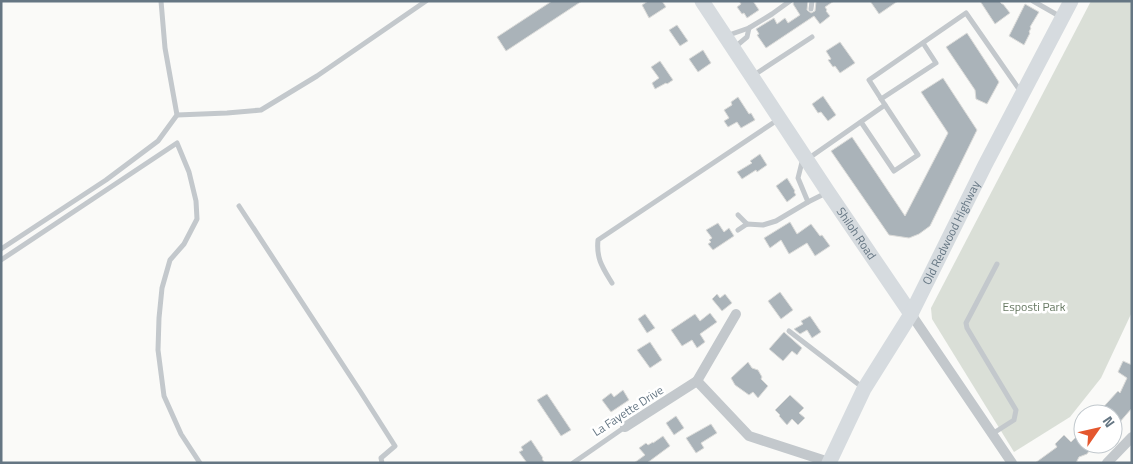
<svg xmlns="http://www.w3.org/2000/svg" width="1133" height="464" font-family="'Titillium Web',sans-serif">
	<style>
		.green { fill: #dadfd7 }
		.building { fill: #aab3b9; stroke: #dcdcda }
		.lines { fill: none; stroke-linecap: round; stroke-linejoin: round }
		.service { stroke: #c3c8cc; stroke-width: 5 }
		.minor { stroke: #c3c8cc; stroke-width: 10 }
		.secondary { stroke: #d6dbdf; stroke-width: 15 }
		.labels { text-anchor: middle; stroke-width: 5; stroke-linejoin: round; paint-order: stroke }
		.street-label { font-size: 12px; fill: #657683; stroke: #fff }
		.park-label { font-size: 12px; fill: #687a64; stroke: #fff }
	</style>
	<rect width="100%" height="100%" fill="#fafaf8"/>
	<polygon class="green" points="1091,1 1132,1 1132,312 1101,378 1070,417 1014,452 932,319 931,308"/>
	<g class="building">
		<polygon points="552,1 582,1 506,51 497,37"/>
		<polygon points="648,1 662,1 666,7 649,18 642,5"/>
		<polygon points="739,1 753,1 759,10 747,18 744,13 742,14 737,7 741,4"/>
		<polygon points="794,1 808,1 807,10 811,13 815,11 816,1 834,1 825,7 827,10 826,11 830,16 820,24 814,16 766,48 757,35 759,34 756,29 774,18 777,24 785,18 788,23 800,15 793,4"/>
		<polygon points="870,1 898,1 879,14"/>
		<polygon points="980,1 999,1 1002,4 1003,4 1010,13 995,24"/>
		<polygon points="1025,4 1039,12 1030,27 1031,28 1029,32 1030,33 1024,45 1009,36"/>
		<polygon points="677,25 688,41 680,46 669,30"/>
		<polygon points="967,33 999,82 987,104 976,99 975,90 946,47"/>
		<polygon points="840,42 855,63 840,73 835,66 833,67 828,60 831,59 826,51"/>
		<polygon points="703,50 711,63 698,72 689,59"/>
		<polygon points="660,61 673,80 667,84 666,83 655,89 652,83 659,78 651,67"/>
		<polygon points="943,78 977,130 930,226 919,234 909,238 889,235 831,151 852,137 905,216 948,133 921,92"/>
		<polygon points="823,96 836,115 828,121 821,112 818,113 812,104"/>
		<polygon points="738,97 749,114 751,113 755,120 741,128 737,122 728,127 724,121 729,118 724,110 732,105 731,102"/>
		<polygon points="760,154 767,165 757,172 756,170 742,179 737,172 752,163 750,161"/>
		<polygon points="787,178 795,191 794,192 796,195 787,202 776,186"/>
		<polygon points="790,222 797,234 811,224 820,236 822,235 830,246 815,256 807,243 789,254 781,240 770,248 764,238"/>
		<polygon points="718,223 724,232 729,228 734,236 713,250 708,244 711,242 709,240 712,238 706,230"/>
		<polygon points="780,292 793,310 781,319 768,301"/>
		<polygon points="717,294 720,298 725,294 732,303 722,311 712,299"/>
		<polygon points="710,313 717,322 700,334 705,342 697,348 692,340 682,346 671,330 695,314 700,321"/>
		<polygon points="645,314 655,328 647,333 638,319"/>
		<polygon points="810,316 821,332 812,338 807,330 800,334 794,329 803,324 801,321"/>
		<polygon points="784,332 802,348 797,355 792,351 783,361 769,349"/>
		<polygon points="650,342 662,360 650,368 637,350"/>
		<polygon points="1123,361 1132,365 1132,408 1119,423 1113,418 1113,414 1097,414 1118,391 1120,393 1127,378 1118,372"/>
		<polygon points="748,362 752,368 758,370 762,377 761,379 768,386 758,398 753,392 749,395 735,385 731,378"/>
		<polygon points="623,390 629,400 611,412 602,400 611,393 614,397"/>
		<polygon points="547,394 571,430 561,436 537,400"/>
		<polygon points="790,395 804,408 799,413 805,418 798,425 792,419 787,425 779,416 780,415 775,410"/>
		<polygon points="676,416 684,428 674,435 666,423"/>
		<polygon points="711,424 717,433 701,443 704,448 696,453 686,438"/>
		<polygon points="1079,434 1083,440 1083,444 1094,444 1087,454 1079,457 1076,463 1035,463 1057,447 1055,444 1064,435 1071,442"/>
		<polygon points="663,436 670,446 647,463 634,463 645,455 639,448 646,443 648,445 653,442 653,443"/>
		<polygon points="531,440 543,458 542,459 545,463 527,463 519,452 523,450 521,447"/>
	</g>
	<g class="lines">
		<g class="service">
			<polyline points="1033,1 1061,17"/>
			<polyline points="811,9 812,1"/>
			<polyline points="726,36 749,28 772,14 790,1"/>
			<polyline points="735,47 747,37 749,28"/>
			<polyline points="754,75 812,37"/>
			<polyline points="881,99 936,63 923,43"/>
			<polyline points="177,115 227,113 261,110 317,76 426,1"/>
			<polyline points="861,122 894,171 918,155 885,105"/>
			<polyline points="809,158 885,105 869,80 966,13 1021,92"/>
			<polyline points="808,202 826,193"/>
			<polyline points="239,206 360,391 395,446 381,458 382,463"/>
			<polyline points="738,215 747,224"/>
			<polyline points="738,230 747,224 763,225 776,221 808,202 798,178 803,158"/>
			<polyline points="1,249 106,180 158,141 177,115 165,48 161,1"/>
			<polyline points="1,260 177,143 189,172 196,201 197,219 184,244 170,260 162,288 159,318 158,350 164,396 181,434 200,463"/>
			<path d="M612,283c-9,-15 -16,-24 -14,-43l181,-121"/>
			<polyline points="789,331 862,387"/>
			<polyline points="992,434 1014,420 1016,410 967,328 966,323 997,264"/>
			<polyline points="573,463 625,427"/>
		</g>
		<g class="minor">
			<polyline points="911,314 1012,463"/>
			<polyline points="697,381 749,436 829,462"/>
			<polyline points="625,427 697,381 736,314"/>
			<polyline points="1107,463 1132,437"/>
		</g>
		<g class="secondary">
			<path id="s1" d="M702,1l126,191 83,122"/>
			<path id="s2" d="M829,463l35,-74 47,-75 74,-149 86,-164"/>
		</g>
	</g>
	<g class="labels">
		<g class="street-label">
			<text dy="4" stroke="none"><textPath href="#s1" startOffset="279">Shiloh Road</textPath></text>
			<text dy="4" stroke="none"><textPath href="#s2" startOffset="261">Old Redwood Highway</textPath></text>
			<text transform="translate(628 411) rotate(-33)" y="4">La Fayette Drive</text>
		</g>
		<g class="park-label">
			<text x="1034" y="311">Esposti Park</text>
		</g>
	</g>
	<rect width="1133" height="464" fill="none" stroke="#657683" stroke-width="5"/>
	<g transform="translate(1098 429) rotate(56)"><circle r="24" fill="#ffffff" stroke="#c1c8cd"/>
	<path d="M0-4L9 19L0 12L-9 19Z" fill="#e4572e"/>
	<text y="-8" font-size="14" font-weight="bold" text-anchor="middle" fill="#657683">N</text>
	</g>
</svg>
